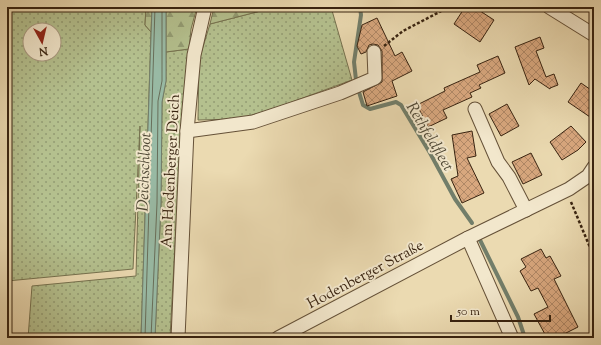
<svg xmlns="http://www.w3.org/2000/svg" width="601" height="345" font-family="'Sorts Mill Goudy',serif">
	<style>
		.grass { fill: url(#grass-dots); stroke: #76724f; fill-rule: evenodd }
		.forest { fill: url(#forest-firs); stroke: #76724f }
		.water { fill: #99bba6; stroke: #727e6a }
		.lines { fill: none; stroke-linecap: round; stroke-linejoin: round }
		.shore { stroke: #686f5b; stroke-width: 1 }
		.stream { stroke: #727e6a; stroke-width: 4 }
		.building { fill: url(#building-cross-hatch); stroke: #382310 }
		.minor-casing { stroke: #655138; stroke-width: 15 }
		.path { stroke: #382310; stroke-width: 2.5; stroke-dasharray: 3 2; stroke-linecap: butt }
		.minor { stroke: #f2e7cc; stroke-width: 13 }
		.labels { text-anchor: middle; stroke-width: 4; stroke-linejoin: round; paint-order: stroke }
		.street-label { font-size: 15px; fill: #382310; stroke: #f2e7cc }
		.water-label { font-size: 16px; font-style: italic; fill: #504936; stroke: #f2e7cc }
	</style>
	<defs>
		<pattern id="grass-dots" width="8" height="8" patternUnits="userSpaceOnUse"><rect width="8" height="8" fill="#b4c08e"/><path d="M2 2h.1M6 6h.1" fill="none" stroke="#939c73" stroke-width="1.8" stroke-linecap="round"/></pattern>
		<pattern id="forest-firs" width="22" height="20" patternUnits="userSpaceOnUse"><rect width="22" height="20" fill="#b4c08e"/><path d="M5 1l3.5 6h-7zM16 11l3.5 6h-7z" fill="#939c73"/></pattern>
		<pattern id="building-cross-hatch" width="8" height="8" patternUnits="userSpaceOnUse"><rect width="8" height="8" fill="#d8a77e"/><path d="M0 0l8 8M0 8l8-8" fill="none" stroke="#b08866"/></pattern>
	</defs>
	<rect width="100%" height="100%" fill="#ebdab1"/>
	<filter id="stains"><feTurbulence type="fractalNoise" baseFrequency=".005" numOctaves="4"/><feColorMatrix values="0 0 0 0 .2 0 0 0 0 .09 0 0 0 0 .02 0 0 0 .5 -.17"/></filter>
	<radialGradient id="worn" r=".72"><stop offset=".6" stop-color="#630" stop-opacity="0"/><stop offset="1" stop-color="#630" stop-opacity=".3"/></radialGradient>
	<g class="grass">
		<path d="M7,7h139l-1,18 6,7 -10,306h-113l4,-52 104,-10 4,-150 -7,143 -126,12zM30,30h24v24h-24z"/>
		<polygon points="276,7 331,7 352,80 270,110 238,119 198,120 199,60 210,24"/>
		<polygon points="189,49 182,115 170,338 155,338 161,203 162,102 166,81 166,52"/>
	</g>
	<g class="forest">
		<polygon points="146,7 152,7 151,32 145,25"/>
		<polygon points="166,7 197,7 191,29 189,49 166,52"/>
		<polygon points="214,7 276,7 210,24"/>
	</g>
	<polygon class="water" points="152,7 166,7 166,81 162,102 161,203 155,338 141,338"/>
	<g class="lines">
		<g class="shore">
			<polyline points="145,338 155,7"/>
			<polyline points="151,338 157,203 158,101 162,81 162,7"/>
		</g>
		<g class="stream">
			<polyline points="356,80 354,62 361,15 360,7"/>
			<polyline points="359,92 363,105 370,109 396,102 401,105 430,153 455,199 472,223"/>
			<polyline points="480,240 518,317 525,338"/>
		</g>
	</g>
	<g class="building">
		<polygon points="465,7 474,7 494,20 480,42 454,24"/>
		<polygon points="377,18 395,56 402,52 412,71 392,81 397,96 367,106 363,92 382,82 382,51 378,45 373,44 369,45 366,52 361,54 357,46 362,25"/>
		<polygon points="540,37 544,48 536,51 546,77 554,74 558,85 550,88 550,89 535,79 529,85 515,47"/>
		<polygon points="498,56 505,73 479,85 481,88 470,93 472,97 443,110 447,118 428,127 417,105 445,91 444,88 480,72 477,65"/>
		<polygon points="581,83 594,92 594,111 590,117 568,102"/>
		<polygon points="507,104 519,126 501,136 489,114"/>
		<polygon points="571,126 586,142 578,150 562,160 550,142"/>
		<polygon points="472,131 476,156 467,158 484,193 462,203 451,179 458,176 452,135"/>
		<polygon points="531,153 542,175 523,184 512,162"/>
		<polygon points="541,249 546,258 550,256 561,276 554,279 578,327 556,338 547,338 534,314 548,307 538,288 531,291 520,271 526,267 521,259"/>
	</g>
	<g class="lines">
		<defs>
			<g id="minor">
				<polyline points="549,7 594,35"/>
				<polyline points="475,109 498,162 509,177 526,210"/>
				<polyline points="187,131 253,122 340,93 375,78 374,52"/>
				<polyline points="468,238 512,338"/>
				<polyline points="178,338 187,131 194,55 205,7"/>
				<polyline points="278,338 468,238 569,189 588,176 594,167"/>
			</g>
		</defs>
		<use href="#minor" class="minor-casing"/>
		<g class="path">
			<polyline points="384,46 403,31 449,7"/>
			<polyline points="571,202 594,257"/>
		</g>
		<use href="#minor" class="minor"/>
	</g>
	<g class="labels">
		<g class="street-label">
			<text transform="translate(170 171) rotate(-87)" y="5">Am Hodenberger Deich</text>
			<text transform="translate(365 274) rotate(-28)" y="5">Hodenberger Straße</text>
		</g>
		<g class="water-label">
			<text transform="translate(431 136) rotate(59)" y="6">Rethfeldfleet</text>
			<text transform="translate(143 172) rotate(-88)" y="6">Deichschloot</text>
		</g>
	</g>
	<rect width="601" height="345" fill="none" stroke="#ebdab1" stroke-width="24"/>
	<rect x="8" y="8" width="585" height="329" fill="none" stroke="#382310" stroke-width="2"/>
	<rect x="12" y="12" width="577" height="321" fill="none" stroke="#382310"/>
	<g transform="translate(42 42) rotate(172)"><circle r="19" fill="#f2e7cc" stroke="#a89981"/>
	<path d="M0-3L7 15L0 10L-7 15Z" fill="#8f2418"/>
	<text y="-6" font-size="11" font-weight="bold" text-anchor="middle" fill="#382310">N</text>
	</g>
	<path d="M451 315v6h99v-6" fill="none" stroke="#382310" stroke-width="2"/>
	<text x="457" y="315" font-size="12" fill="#382310" stroke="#f2e7cc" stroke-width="3" paint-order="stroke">50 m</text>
	<rect width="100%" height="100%" filter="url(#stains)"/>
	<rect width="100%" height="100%" fill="url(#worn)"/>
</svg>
